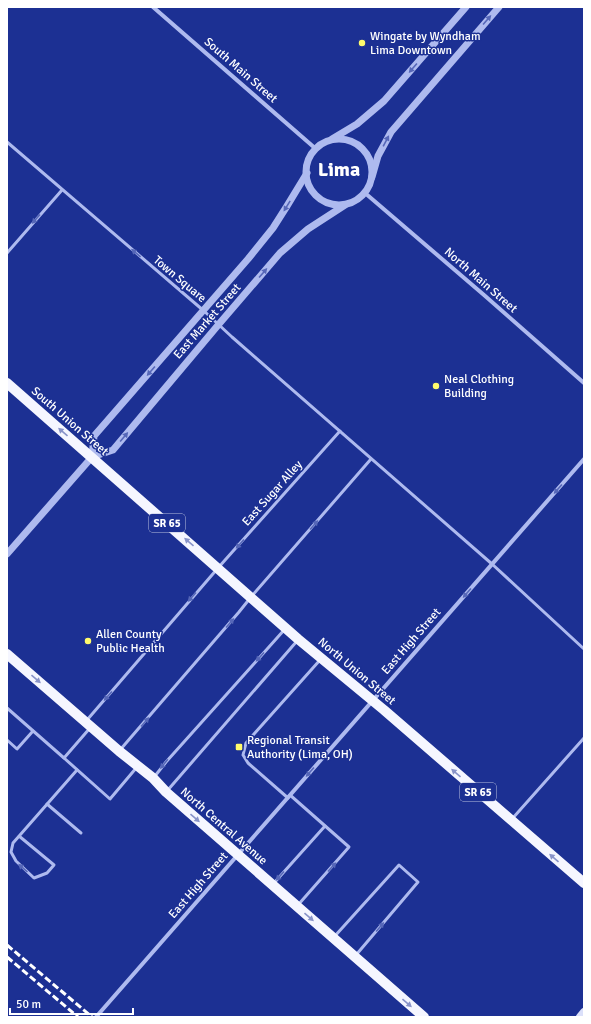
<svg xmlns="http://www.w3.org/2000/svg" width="591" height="1024" font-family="Signika,sans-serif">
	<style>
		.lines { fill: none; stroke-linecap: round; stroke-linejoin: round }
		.service { stroke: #aebaef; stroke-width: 3 }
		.minor { stroke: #aebaef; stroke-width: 4 }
		.tertiary { stroke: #aebaef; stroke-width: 7 }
		.secondary { stroke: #dbe0fa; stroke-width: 8 }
		.primary { stroke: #f5f6ff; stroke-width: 10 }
		.rail { stroke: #fff; stroke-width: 3; stroke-dasharray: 7 3; stroke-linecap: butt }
		.oneway { fill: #5667b8 }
		.oneway2 { fill: #8893c9 }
		.poi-dot { fill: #fffb6c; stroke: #1c3093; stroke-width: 1.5 }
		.labels { text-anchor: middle; stroke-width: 3; stroke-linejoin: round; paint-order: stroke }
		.shield { fill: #1c3093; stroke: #bbc1df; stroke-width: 1 }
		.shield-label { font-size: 11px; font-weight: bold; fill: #fff }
		.poi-label { font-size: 12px; fill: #fff; stroke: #1c3093; text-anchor: start }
		.street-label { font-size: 12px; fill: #fff; stroke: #1c3093 }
		.town-label { font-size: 20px; font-weight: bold; fill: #fff; stroke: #1c3093 }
	</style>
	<rect width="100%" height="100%" fill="#1c3093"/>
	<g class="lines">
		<g class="service">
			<polyline points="7,142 204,311 232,337 492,564 584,649"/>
			<polyline points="7,253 62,190"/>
			<polyline points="7,708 64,758"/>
			<polyline points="87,720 218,568 340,431"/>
			<polyline points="90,728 64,758 110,799 137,767"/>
			<polyline points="7,740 17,749 33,731"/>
			<polyline points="120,750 239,612 251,597 371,459"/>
			<polyline points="155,776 166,762 285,629"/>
			<polyline points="167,791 297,641"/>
			<polyline points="290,795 349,847 298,905"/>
			<polyline points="288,798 248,763 243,755 246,743 320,660"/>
			<polyline points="47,804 81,833"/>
			<polyline points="512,819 584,738"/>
			<polyline points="19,836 54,865 47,873 34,878 16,861 11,852 13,843 77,770"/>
			<polyline points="274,883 325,826"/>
			<polyline points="334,937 399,865 418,882 356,955"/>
		</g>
		<g class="minor">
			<polyline points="153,7 316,149"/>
			<polyline points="365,193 484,295 584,383"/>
			<polyline points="96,1017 584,459"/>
		</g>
		<g class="tertiary">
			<polyline points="332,139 357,124 384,101 466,7"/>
			<circle cx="339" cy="172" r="33"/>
			<polyline points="372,177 378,156 391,132 499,7"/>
			<polyline points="92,457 94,436 248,259 273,228 287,206 307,173"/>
			<polyline points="7,554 92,457 113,450 219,324 280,253 308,229 345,205"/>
		</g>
		<polyline class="secondary" points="580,1017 584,1012"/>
		<g class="primary">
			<polyline points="7,383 298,639 384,710 584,883"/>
			<polyline points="7,654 119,751 153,778 166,792 424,1017"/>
		</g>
		<g class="rail">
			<polyline points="7,945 92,1017"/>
			<polyline points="7,957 78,1017"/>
		</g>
	</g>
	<defs><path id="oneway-solid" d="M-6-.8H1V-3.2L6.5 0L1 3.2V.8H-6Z"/></defs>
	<g class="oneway">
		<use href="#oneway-solid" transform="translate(487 20) rotate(-49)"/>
		<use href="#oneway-solid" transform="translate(413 68) rotate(131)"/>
		<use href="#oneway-solid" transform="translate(386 141) rotate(-62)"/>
		<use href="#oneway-solid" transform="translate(287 206) rotate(122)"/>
		<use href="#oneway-solid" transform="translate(36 219) rotate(131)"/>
		<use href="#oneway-solid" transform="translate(136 253) rotate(-140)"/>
		<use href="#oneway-solid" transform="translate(263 273) rotate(-49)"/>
		<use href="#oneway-solid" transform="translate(151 371) rotate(131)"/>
		<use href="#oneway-solid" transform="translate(124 437) rotate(-50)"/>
		<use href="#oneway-solid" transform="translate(558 489) rotate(131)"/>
		<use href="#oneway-solid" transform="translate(314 525) rotate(-49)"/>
		<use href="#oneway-solid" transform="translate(240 544) rotate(132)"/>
		<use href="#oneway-solid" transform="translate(467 593) rotate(131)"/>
		<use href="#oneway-solid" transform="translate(192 597) rotate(131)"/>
		<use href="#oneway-solid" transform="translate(230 623) rotate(-49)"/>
		<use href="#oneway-solid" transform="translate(260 657) rotate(132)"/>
		<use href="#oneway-solid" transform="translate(108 696) rotate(131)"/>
		<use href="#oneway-solid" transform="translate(145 722) rotate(-49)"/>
		<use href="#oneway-solid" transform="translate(164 764) rotate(129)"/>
		<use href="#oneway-solid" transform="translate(310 772) rotate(131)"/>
		<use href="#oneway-solid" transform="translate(332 867) rotate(-48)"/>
		<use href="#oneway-solid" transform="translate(23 868) rotate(-138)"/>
		<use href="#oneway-solid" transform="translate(280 876) rotate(132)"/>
		<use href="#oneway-solid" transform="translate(380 927) rotate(-50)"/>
	</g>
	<g class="oneway2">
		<use href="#oneway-solid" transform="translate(63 432) rotate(-139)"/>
		<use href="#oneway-solid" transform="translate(189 542) rotate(-139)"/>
		<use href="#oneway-solid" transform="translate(36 679) rotate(41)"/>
		<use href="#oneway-solid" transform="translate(456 773) rotate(-139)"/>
		<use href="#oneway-solid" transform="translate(195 818) rotate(41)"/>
		<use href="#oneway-solid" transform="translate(554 858) rotate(-139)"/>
		<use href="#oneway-solid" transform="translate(309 917) rotate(41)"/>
		<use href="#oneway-solid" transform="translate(407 1003) rotate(41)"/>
	</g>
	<g class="poi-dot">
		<circle cx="362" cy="43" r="4"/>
		<circle cx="436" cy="386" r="4"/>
		<circle cx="88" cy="641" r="4"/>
		<rect x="235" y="743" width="8" height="8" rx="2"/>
	</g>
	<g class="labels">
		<g class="shield">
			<rect x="149" y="514" width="36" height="18" rx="3"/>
			<rect x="460" y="783" width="36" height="18" rx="3"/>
		</g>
		<g class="shield-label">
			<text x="167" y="527">SR 65</text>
			<text x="478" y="796">SR 65</text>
		</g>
		<g class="poi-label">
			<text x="370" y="40">Wingate by Wyndham<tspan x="370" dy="14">Lima Downtown</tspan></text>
			<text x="444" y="383">Neal Clothing<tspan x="444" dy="14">Building</tspan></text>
			<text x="96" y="638">Allen County<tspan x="96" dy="14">Public Health</tspan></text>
			<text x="247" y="744">Regional Transit<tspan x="247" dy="14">Authority (Lima, OH)</tspan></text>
		</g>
		<g class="street-label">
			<text transform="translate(241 70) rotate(41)" y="4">South Main Street</text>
			<text transform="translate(180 279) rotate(40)" y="4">Town Square</text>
			<text transform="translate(481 280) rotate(41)" y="4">North Main Street</text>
			<text transform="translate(207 321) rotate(-49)" y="4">East Market Street</text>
			<text transform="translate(70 421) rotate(41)" y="4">South Union Street</text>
			<text transform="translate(272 493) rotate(-48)" y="4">East Sugar Alley</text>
			<text transform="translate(411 641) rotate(-49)" y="4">East High Street</text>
			<text transform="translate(357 671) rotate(40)" y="4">North Union Street</text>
			<text transform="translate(224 826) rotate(41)" y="4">North Central Avenue</text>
			<text transform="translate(198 885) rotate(-49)" y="4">East High Street</text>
		</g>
		<g class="town-label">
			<text x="339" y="176">Lima</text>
		</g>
	</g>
	<rect width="591" height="1024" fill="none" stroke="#ffffff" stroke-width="16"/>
	<path d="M10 1008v6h123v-6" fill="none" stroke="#ffffff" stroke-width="2"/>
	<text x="16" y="1008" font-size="12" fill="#ffffff" stroke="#1c3093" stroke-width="3" paint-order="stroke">50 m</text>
</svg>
